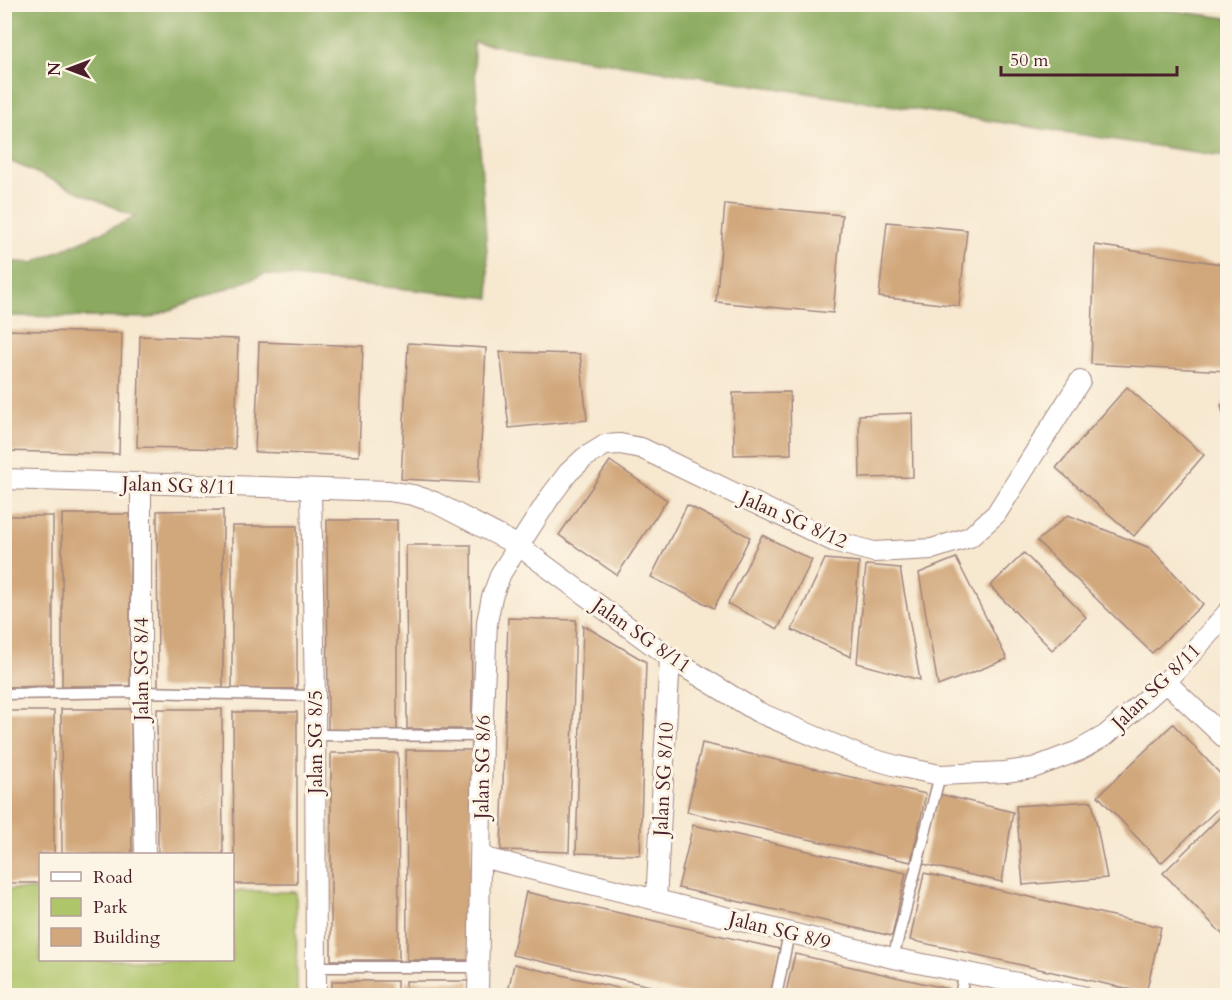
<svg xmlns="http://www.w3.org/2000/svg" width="1232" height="1000" font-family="Cardo,serif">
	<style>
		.green { fill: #afc56a; stroke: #7c724a; stroke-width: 1.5 }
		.forest { fill: #8baa5e; stroke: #6a6444; stroke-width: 1.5 }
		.building { fill: #d1a77b }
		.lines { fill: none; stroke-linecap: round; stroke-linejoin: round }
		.service-casing { stroke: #a0847e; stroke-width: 13 }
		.minor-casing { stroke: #a0847e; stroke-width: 22 }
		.service { stroke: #fff; stroke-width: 10 }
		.minor { stroke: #fff; stroke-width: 20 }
		.labels { text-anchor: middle; stroke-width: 6; stroke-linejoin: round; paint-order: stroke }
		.street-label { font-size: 20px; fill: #4a1f2b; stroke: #fcf5e5 }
	</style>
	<rect width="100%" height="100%" fill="#fcf5e5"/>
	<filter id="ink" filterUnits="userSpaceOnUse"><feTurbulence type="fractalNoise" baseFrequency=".0167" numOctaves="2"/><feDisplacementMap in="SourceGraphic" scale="12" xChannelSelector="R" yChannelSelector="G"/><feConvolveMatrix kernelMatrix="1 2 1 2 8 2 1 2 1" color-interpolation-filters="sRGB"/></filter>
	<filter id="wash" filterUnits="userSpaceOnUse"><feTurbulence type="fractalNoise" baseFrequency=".008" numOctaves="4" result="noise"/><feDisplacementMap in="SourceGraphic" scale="24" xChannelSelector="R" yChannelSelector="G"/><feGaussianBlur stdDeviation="1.35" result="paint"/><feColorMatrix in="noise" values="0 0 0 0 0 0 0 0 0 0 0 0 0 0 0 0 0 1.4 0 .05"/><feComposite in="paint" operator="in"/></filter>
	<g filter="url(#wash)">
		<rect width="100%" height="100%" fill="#f7e8d0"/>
		<polygon class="green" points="5,889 40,890 40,960 232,960 233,891 296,892 297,995 5,995"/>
		<polygon class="forest" points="1130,5 1227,18 1227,157 473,42 490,298 265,274 149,318 5,316 5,261 33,263 136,217 5,159 5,5"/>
		<g id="blocks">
			<g class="building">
				<polygon points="725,204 842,215 833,313 716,302"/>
				<polygon points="887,222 967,230 959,306 879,297"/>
				<polygon points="1095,245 1228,265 1228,371 1091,364"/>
				<polygon points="4,330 122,333 119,454 4,451"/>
				<polygon points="140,336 238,339 235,449 137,447"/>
				<polygon points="259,342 363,346 359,456 255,452"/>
				<polygon points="408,343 486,348 479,483 401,479"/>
				<polygon points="500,352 580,354 587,420 509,428"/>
				<polygon points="1127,387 1204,455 1134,536 1056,468"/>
				<polygon points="790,392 791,454 734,455 733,393"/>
				<polygon points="1228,403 1228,430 1227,430 1221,405"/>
				<polygon points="912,413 913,477 860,478 859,415"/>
				<polygon points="610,461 667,500 617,575 559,535"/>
				<polygon points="687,505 750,537 714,608 651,577"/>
				<polygon points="223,510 223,688 158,688 157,511"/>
				<rect x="62" y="514" width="68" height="172"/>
				<polygon points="1068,515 1150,548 1203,604 1152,653 1037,541"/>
				<polygon points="4,516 53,516 53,686 4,687"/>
				<polygon points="327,520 397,520 397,731 328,731"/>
				<rect x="232" y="526" width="65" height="163"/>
				<polygon points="762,535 812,560 778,629 728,604"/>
				<polygon points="406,545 471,545 472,729 407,729"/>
				<polygon points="1024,553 1086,617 1052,650 990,586"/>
				<polygon points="956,558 1007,659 938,686 919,573"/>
				<polygon points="825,559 859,562 851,657 792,630"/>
				<polygon points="866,565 900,568 920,680 857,663"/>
				<polygon points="508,618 576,620 569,852 501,850"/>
				<polygon points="583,625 646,662 640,855 576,853"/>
				<polygon points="61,709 131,709 132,854 62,854"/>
				<polygon points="157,709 222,709 223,854 158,854"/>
				<polygon points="4,711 54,711 54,854 40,854 40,883 4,883"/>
				<polygon points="233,712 297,712 297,884 234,884"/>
				<polygon points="1173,724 1228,782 1228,799 1161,863 1098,796"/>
				<polygon points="702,743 926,794 911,862 687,812"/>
				<polygon points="406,750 471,750 472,960 407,960"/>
				<polygon points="331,753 398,753 399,960 331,960"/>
				<polygon points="939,794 1013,812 1002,882 923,864"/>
				<polygon points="1092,801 1107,878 1023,885 1016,806"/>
				<polygon points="1228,809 1228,934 1225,937 1163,873"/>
				<polygon points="693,825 906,873 892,936 678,888"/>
				<polygon points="924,873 1161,927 1146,993 910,940"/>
				<polygon points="526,892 780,949 770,996 695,996 512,955"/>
				<polygon points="795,954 953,990 952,996 785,996"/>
				<polygon points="514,964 648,995 648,996 507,996"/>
				<rect x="332" y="981" width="65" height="15"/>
				<rect x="406" y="981" width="64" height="15"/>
				<polygon points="970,990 989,995 989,996 968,996"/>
			</g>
		</g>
	</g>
	<g filter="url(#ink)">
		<use href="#blocks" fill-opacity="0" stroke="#a0847e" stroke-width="1.5"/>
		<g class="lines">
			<defs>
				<g id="service">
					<polyline points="4,694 141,692 315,696"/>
					<polyline points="314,735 482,736"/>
					<polyline points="893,958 940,775"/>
					<polyline points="316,967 478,967"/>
					<polyline points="776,996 789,933"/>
					<polyline points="960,996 965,971"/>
				</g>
				<g id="minor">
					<polyline points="4,479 389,491 413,495 434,502 519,546 670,658 758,712 861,756 897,766 940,775 1005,772 1033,768 1078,751 1106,735 1166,682 1228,612"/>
					<polyline points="141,484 141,692 145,854"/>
					<polyline points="311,489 315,696 316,996"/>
					<polyline points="1166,682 1228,741"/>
					<polyline points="481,857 893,958 1082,996"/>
					<polyline points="656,900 670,658"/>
					<polyline points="478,996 482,736 487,622 492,597 501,573 550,497 568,473 584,458 605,445 620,444 641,448 833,541 874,552 932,549 970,537 996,514 1080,381"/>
				</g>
			</defs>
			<use href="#service" class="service-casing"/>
			<use href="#minor" class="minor-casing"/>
			<use href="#service" class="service"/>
			<use href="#minor" class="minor"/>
		</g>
	</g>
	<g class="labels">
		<g class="street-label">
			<text transform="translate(179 485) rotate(2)" y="7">Jalan SG 8/11</text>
			<text transform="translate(794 519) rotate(24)" y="7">Jalan SG 8/12</text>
			<text transform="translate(642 635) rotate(35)" y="7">Jalan SG 8/11</text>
			<text transform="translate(141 669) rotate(-90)" y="7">Jalan SG 8/4</text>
			<text transform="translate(1156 686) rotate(-44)" y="7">Jalan SG 8/11</text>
			<text transform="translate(315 742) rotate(-90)" y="7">Jalan SG 8/5</text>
			<text transform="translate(482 767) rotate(-89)" y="7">Jalan SG 8/6</text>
			<text transform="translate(663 779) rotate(-87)" y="7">Jalan SG 8/10</text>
			<text transform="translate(780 930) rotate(14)" y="7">Jalan SG 8/9</text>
		</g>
	</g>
	<rect width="1232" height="1000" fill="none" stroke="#fcf5e5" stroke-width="24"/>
	<rect x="39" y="853" width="195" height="108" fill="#fcf5e5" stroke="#b59f9b" stroke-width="1.5"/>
	<rect x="51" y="872" width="30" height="9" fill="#ffffff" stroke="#b59f9b" stroke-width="1.5"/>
	<text x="93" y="883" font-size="18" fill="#4a1f2b">Road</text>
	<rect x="51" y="898" width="30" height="18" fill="#afc56a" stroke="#b59f9b" stroke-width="1.5"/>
	<text x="93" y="913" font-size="18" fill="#4a1f2b">Park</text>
	<rect x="51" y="928" width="30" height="18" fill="#d1a77b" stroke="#b59f9b" stroke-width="1.5"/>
	<text x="93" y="943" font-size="18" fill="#4a1f2b">Building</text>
	<g transform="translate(69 69) rotate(270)" stroke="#fcf5e5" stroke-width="4.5" paint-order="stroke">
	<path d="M0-4.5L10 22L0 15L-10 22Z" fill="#4a1f2b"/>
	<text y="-9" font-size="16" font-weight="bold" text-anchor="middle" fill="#4a1f2b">N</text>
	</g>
	<path d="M1001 66v9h176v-9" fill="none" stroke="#4a1f2b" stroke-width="3"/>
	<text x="1010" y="66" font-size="18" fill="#4a1f2b" stroke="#fcf5e5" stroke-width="4.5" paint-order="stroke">50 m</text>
</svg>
